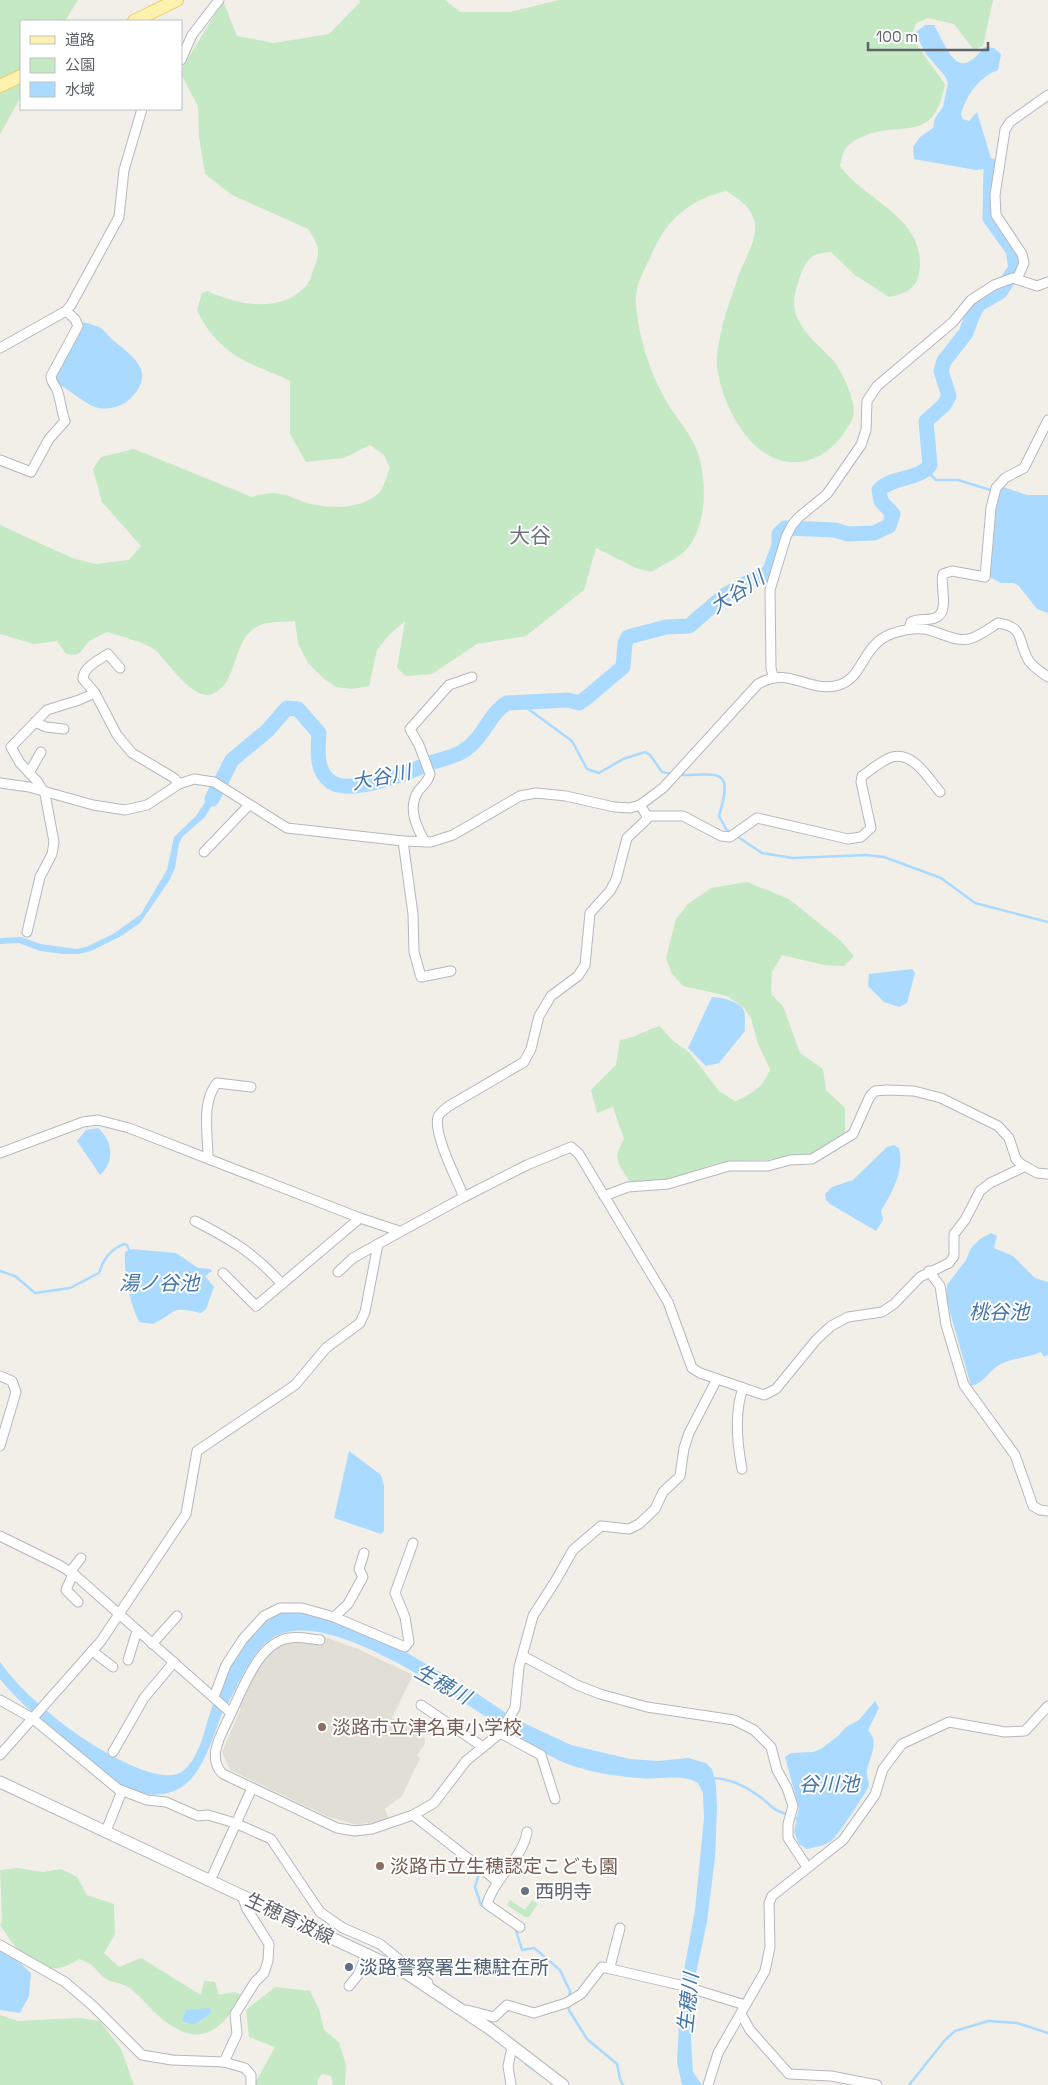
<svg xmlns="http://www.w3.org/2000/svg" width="1048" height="2085" font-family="'Space Grotesk','Noto Sans JP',sans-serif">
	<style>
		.education { fill: #e1ded6 }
		.green { fill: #c5e8c5; fill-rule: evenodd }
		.water { fill: #aadaff }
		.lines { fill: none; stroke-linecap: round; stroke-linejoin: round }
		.stream { stroke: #aadaff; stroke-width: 2.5 }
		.river { stroke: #aadaff; stroke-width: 15 }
		.minor-casing { stroke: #b5b8bc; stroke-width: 11 }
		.secondary-casing { stroke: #b6babf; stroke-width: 13 }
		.primary-casing { stroke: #f2c960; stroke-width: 14 }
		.minor { stroke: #fff; stroke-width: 9 }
		.secondary { stroke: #fff; stroke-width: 11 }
		.primary { stroke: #fff2af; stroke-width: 12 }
		.education-dot { fill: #8d6e63; stroke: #fff; stroke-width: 2 }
		.worship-dot { fill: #6b7280; stroke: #fff; stroke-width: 2 }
		.service-dot { fill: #5c6f8a; stroke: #fff; stroke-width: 2 }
		.labels { text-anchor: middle; stroke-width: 4; stroke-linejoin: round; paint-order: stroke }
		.education-label { font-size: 19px; fill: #785e54; stroke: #fff; text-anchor: start }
		.worship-label { font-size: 19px; fill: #5b616d; stroke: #fff; text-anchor: start }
		.street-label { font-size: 19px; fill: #5f6368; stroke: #fff }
		.service-label { font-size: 19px; fill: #4e5e75; stroke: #fff; text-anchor: start }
		.water-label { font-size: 20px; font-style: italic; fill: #4174aa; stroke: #fff }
		.quarter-label { font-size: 21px; fill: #70757a; stroke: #fff }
	</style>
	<rect width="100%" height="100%" fill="#f1efe8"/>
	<polygon class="education" points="322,1636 358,1649 413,1675 392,1718 418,1732 425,1738 425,1744 417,1755 420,1758 402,1796 385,1809 390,1821 376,1826 366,1823 357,1825 329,1817 230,1770 222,1752 241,1708 237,1706 261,1662 284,1642 318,1644"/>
	<g class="green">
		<polygon points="0,0 78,0 65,21 21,21 21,97 0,134"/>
		<path d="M359,0h86l15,12h50l49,-12h434l-10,46 -9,4 -20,-26 -26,-6 -12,5 -5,14 34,47c-12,62 -42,35 -83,53 -6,2 -15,8 -18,14 -2,4 -3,11 -4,15 26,36 88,52 79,107 -2,16 -15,21 -30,24l-34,-22 -24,-23c-17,1 -24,5 -30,22 -4,11 -9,25 -6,37 5,20 23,33 36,47 10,10 27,46 22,59 -1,5 -5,9 -7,13 -8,13 -20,24 -34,29 -53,19 -90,-49 -95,-93 -1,-10 2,-24 4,-34 4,-19 12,-39 18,-58 6,-16 20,-36 15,-54 -4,-14 -16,-22 -28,-29 -36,9 -57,26 -73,60 -7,17 -19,33 -17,53 2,31 13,66 28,93 8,16 21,29 29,45 15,28 16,83 -7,108 -9,9 -24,15 -35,22l-15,-4 -40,-20 -12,42 -58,46 -49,8 -45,30 -26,2 -9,-8 8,-47 -16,14 -12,15 -8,36 -18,3 -15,-2 -14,-10 -14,-14 -10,-20 -3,-22c-9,1 -18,0 -27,2 -39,6 -26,60 -56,71 -19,8 -46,-35 -58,-45 -10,-7 -35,-13 -47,-17 -6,3 -17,7 -21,13 -8,9 -5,11 -20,9l-9,-13 -23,3 -34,-10v-109l72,33 24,6 33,-4 12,-14 -39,-44 -9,-33 8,-12 33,-8 118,48c31,-10 36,2 64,8 21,4 47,3 63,-12 5,-6 8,-18 11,-25l-6,-13 -14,-10 -26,13 -38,4 -16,-28v-53c-11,-6 -21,-9 -32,-14 -29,-12 -48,-29 -61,-57l5,-17 5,-2c31,14 73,23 99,-5 4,-4 6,-12 8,-18 7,-17 5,-23 -6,-39l-76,-34 -27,-21 -6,-37 -1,-31 -17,-32v-4l42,-69 14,35 37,7 55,-9 31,-32z"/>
		<path d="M747,882l42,17 51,41 14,16 -10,10 -20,-1 -42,-10 -10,17 -1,22 12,12 17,47 23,16 3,21 19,18v24c-34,35 -74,25 -118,30 -20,2 -40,13 -59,18 -12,3 -26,2 -38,2 -12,-19 -18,-22 -6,-43l-11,-32 -16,6 -6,-23 25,-25 4,-25c14,-2 26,-10 40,-14l13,15 16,11 30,39 16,10c17,-7 29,-14 35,-32l-12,-25 -7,-26 -8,-11 -16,-11 -44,-10 -11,-12 -6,-16 10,-39 12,-15 23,-16z"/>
		<path d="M17,1868l26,4 18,-3 16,8 10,18 27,9 1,30 -11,19 15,14 22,-9 60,37 3,-14 11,1 4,13 16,-3 8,4c-23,35 -43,54 -82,22 -10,-9 -19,-20 -30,-29 -7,-6 -18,-6 -25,-10 -12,-9 -9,-14 -27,-20 -28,18 -36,7 -63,-7v-4l-16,-23 2,-5 -2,-50zM186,2010h7l14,7 -7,5 -14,2z"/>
		<polygon points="510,1900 525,1910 532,1900 538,1904 529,1917 525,1917 507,1905"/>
		<polygon points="275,1987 310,1991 319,2009 324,2030 339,2042 346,2065 345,2085 333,2085 331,2076 322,2074 317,2080 318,2085 254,2085 275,2047 249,2037 246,2010"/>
		<polygon points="0,2015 18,2021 80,2018 100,2021 121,2049 134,2085 0,2085"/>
	</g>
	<g class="water">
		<path d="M925,25h9c14,24 23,59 50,22l10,1 7,6 -3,16c-19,7 -32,25 -37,45l2,4 6,2 8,-9 16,53 -7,4 -10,1 -62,-11 -1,-12 7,-10 13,-9 2,-10 8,-11 5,-24 -3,-7 -19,-22 -11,-21z"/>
		<path d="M84,322c5,2 10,3 15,5 6,3 9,9 14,13 20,17 44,32 18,58 -8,8 -20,12 -32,10 -13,-2 -29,-19 -43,-25l-2,-6 6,-7z"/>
		<polygon points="1003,487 1027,495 1048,495 1048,613 1037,609 1018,585 1013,583 1001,583 988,576 998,496"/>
		<polygon points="215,787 221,790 205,817 182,837 179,844 175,868 169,881 140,923 121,936 91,951 79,954 64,954 40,951 19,943 0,944 0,938 21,937 41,944 76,949 86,947 113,934 141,914 145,907 167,870 174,837 196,816"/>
		<polygon points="912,969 915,973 907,1003 899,1007 884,1002 868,986 869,974"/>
		<path d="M712,997c9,0 29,5 32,14 2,6 0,14 1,20l-26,32 -13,3 -18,-18z"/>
		<path d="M98,1128c15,13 17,34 2,47l-23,-34 9,-11z"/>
		<path d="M894,1145l5,3c6,21 -7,45 -18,63l2,9 -7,11 -46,-27 -4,-4 -1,-6 7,-7 21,-7 34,-33z"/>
		<path d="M991,1233l6,3 -3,12 19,8 22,22 13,4v73l-4,2 -3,-5c-13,6 -30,6 -42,13 -10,6 -16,19 -28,21l-25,-88 1,-13 19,-25 5,-12 9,-9z"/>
		<path d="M132,1249l44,4 22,15 12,1 2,2 -7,5 9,11 -8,22 -5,4c-32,-7 -22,-2 -48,11l-14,-2c-10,-23 -15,-44 -14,-70z"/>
		<polygon points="349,1451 381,1475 384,1486 384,1531 381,1534 334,1518"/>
		<path d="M282,1612h21l24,5 73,32 75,43 38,26 58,27 59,14 28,2 30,-3 18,5 6,6 4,16 1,23 -2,50 -8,64 -11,51 -5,66 2,33 9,13h-20l-5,-23 4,-75 14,-77 9,-92 -1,-25 -5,-10c-17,-10 -40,-3 -59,-5 -25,-2 -51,-6 -74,-15 -64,-26 -229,-168 -294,-124 -21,14 -32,45 -44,66l-9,-10c14,-33 29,-67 64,-83z"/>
		<path d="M0,1662c17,24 40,44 63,62 20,16 96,66 120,47 19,-15 22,-48 31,-69l9,9c-9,22 -17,54 -35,71 -19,18 -50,15 -72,2 -15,-9 -27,-24 -40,-35 -26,-23 -54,-42 -76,-70z"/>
		<path d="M875,1701l4,7 -11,22c12,13 2,25 -1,40 -1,5 2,10 2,15 -1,5 -32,52 -37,55 -7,6 -16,7 -25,9l-8,-5 -5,-12 5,-24 -14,-51 6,-4 22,-1 8,-3 17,-13 8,-9 13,-7z"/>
		<polygon points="0,1951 17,1960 31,1973 29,1996 20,2013 0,2010"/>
		<path d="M207,2008h3l1,4c-7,8 -19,18 -29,8l4,-10z"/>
	</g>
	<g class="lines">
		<g class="stream">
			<polyline points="926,470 936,480 958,480 1000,493"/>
			<polyline points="520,703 572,741 587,769 599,773 623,759 645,752 650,755 662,772 673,774"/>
			<path d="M678,775c41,0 56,-9 41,41l7,13 36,24 31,5 73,-3 18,2 57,21 34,25 73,19"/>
			<path d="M0,1271l15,5 20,17 35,-5 29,-15c5,-15 11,-23 25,-29l3,1 2,5"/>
			<path d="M713,1778c23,1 43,14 59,29 6,6 18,7 25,12"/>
			<polyline points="480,1870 475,1887 481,1905 486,1908"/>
			<polyline points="515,1927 522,1950 534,1948 560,1970 570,1991 569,1999"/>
			<polyline points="569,2005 569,2010 587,2039 617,2064 620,2079 623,2085"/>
			<polyline points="526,2064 540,2074"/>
			<polyline points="909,2085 945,2040 955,2031 988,2021 1017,2023 1048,2033"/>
		</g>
		<path class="river" d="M212,799l20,-39 35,-29 20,-23 11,1 21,24c-1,16 -4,38 12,49 20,14 81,-11 102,-20 9,-3 20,-5 29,-10 22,-13 26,-38 45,-49l61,-3 11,3 6,-4 38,-32 2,-24 3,-6 38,-10 23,-1 36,-31 30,-17 14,-5 10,-28v-11l6,-6 50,2 13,4 26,-1 15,-7 4,-12 -12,-13 -2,-11c13,-14 41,-10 51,-25l-4,-44 18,-16 5,-9 -8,-25 3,-10 22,-28 7,-19 6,-10 21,-12 16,-24 -3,-18 -23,-32 1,-52"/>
		<defs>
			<g id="minor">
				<polyline points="181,60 192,35 219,0"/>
				<polyline points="1017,279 1024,263 1022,254 996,215 995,195 1005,130 1010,122 1048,95"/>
				<polyline points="0,348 66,311 71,305 119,217 124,170 142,109"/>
				<path d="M0,460l31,12 18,-33 16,-18c-4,-10 -4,-21 -8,-31 -2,-6 -6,-7 -6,-14l27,-50 -3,-7 -9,-8"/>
				<path d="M909,629l2,-7c8,-4 16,-1 24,-4 16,-6 4,-33 8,-44l9,-3 33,6 6,-69 5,-20 9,-10 19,-10 24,-48"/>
				<polyline points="773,676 771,668 770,590 786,537 792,525 799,517 827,494 861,445 866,430 867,401 877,386 953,322 971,300 994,285 1013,278 1037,286 1048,282"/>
				<path d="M95,693l-12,-14c0,-12 16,-19 25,-25l12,14"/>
				<polyline points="35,722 46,727 64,729"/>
				<polyline points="29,773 41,752"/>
				<path d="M0,783l29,4 64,18 32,5 22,-5 32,-21 15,-5 20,3 73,46 116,13 28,1 22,-7 67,-39 16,-3 30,3 48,11 16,1 10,-3 23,-17 95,-104c32,-18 46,7 77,2 29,-5 25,-40 56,-52 11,-4 21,-6 33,-5 15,2 33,15 48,9 9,-3 18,-10 26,-15 28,4 19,19 31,38 4,6 13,12 19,16"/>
				<path d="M647,816h36l38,20 9,1 27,-19 91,21 13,-2 10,-9 -10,-46 1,-6c9,-6 20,-16 30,-19 21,-6 37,22 48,35"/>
				<polyline points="403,841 413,914 414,952 421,977 451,971"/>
				<path d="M425,842c-8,-14 -17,-32 -8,-49 4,-7 11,-10 13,-19l-11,-29 -9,-16 39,-44 23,-8"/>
				<polyline points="204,852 249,805"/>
				<polyline points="27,932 40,877 52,854 54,842 45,794 37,781 20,763 11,747 47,710 79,700 95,693 117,735 132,753 174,778 179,784"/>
				<polyline points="0,1153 83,1122 98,1120 129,1128 360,1218 399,1231"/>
				<path d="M208,1158c0,-23 -7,-56 9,-75l34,4"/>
				<polyline points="604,1196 628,1187 668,1184 729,1166 768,1166 790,1160 812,1159 853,1134 870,1096 875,1091 886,1090 914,1091 941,1098 998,1126 1009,1138 1016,1159 1021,1164 1037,1173 1048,1174"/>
				<path d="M464,1197c-7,-17 -31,-63 -26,-80 2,-5 7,-8 11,-11l75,-44 7,-13 8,-33 12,-20 27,-20 7,-11 5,-52 20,-22 6,-11 11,-42 20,-19v-3l-7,-11"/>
				<path d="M195,1221c37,19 59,32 87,63"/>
				<polyline points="929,1271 940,1286 946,1325 964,1385 1015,1455 1033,1506 1040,1510 1048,1511"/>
				<polyline points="338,1272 353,1258 378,1244"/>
				<polyline points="223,1273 256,1306 360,1218"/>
				<polyline points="0,1376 12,1381 16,1392 0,1446"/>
				<path d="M742,1469c-5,-26 -8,-56 1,-81"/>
				<path d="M0,1536l59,29 16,10 156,138c-8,19 -26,44 -8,61l114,54 18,3 17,-2 41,-14 21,-12 32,-42 33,-27 16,-26 4,-41 14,-51 23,-36 17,-30 28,-24 28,3 10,-5 16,-15 8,-17 17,-16 4,-28 5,-15 28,-54"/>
				<polyline points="70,1572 81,1558"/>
				<polyline points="73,1574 66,1590 78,1602"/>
				<polyline points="334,1617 348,1604 363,1577 359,1569 364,1553"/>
				<polyline points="152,1644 177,1616"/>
				<polyline points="92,1651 113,1667"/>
				<polyline points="523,1656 577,1685 600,1694 647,1707 734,1720 754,1730 771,1747 777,1770 787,1788 793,1806 788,1824 788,1838 807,1867"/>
				<polyline points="128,1660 137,1631"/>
				<polyline points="214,1697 226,1665 243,1639 264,1616 280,1608 302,1608 334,1617 405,1647 409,1642 405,1617 395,1593 413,1543"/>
				<polyline points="0,1700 32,1718 118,1789 147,1800 166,1802 198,1816 208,1815 235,1823 271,1839 320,1912 343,1928 380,1944 428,1983"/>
				<polyline points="421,1705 483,1747"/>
				<path d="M231,1713c12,-24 27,-70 58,-75 10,-2 21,1 31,2"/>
				<polyline points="500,1733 541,1755 555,1799"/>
				<polyline points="113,1752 144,1698 174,1662"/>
				<polyline points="0,1755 101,1641 186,1514 197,1451 295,1385 326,1348 360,1323 365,1312 378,1244 464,1197 527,1165 571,1147 579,1154 668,1302 692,1368 700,1373 764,1395 776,1389 816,1340 831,1326 848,1317 882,1312 894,1304 920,1277 949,1263 954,1256 954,1234 965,1220 980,1191 990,1183 1024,1167"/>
				<polyline points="413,1815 497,1881"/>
				<polyline points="106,1831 122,1791"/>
				<polyline points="210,1881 252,1788"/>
				<path d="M520,1927l-33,-23c8,-27 36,-46 40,-72"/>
				<polyline points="0,1945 65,1982 93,2006 142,2055 172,2060 224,2062 245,2068 251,2075 251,2085"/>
				<polyline points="610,1967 620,1928"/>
				<polyline points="349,1986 358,1975 366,1955"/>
				<polyline points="467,2010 494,2017 507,2005 534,2013 566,2003 581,1994 602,1967 680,1985 745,2005"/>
				<polyline points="741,2014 750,2030 789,2074 831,2076 877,2085"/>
				<polyline points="224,2062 237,2034 235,2014 255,1982 264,1973 268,1961 269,1944 247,1909 242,1896"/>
				<polyline points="511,2085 508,2066 512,2047"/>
				<polyline points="708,2085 718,2053 765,1971 770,1947 769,1903 772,1896 843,1840 875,1795 883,1769 902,1744 949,1722 1005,1732 1025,1731 1048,1706"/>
			</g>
			<polyline id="secondary" points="0,1782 406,1973 490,2029 563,2085"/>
			<g id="primary">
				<polyline points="134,21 177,0"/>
				<polyline points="0,86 21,76"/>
			</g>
		</defs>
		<use href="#minor" class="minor-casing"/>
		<use href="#secondary" class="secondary-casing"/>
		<use href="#primary" class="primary-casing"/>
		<use href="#minor" class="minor"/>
		<use href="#secondary" class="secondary"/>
		<use href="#primary" class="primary"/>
	</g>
	<g class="education-dot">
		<circle cx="322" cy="1727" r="5"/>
		<circle cx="380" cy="1866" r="5"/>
	</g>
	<circle class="worship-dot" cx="525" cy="1891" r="5"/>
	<circle class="service-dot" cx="349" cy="1967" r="5"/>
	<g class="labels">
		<g class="education-label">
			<text x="332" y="1734">淡路市立津名東小学校</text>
			<text x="390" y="1873">淡路市立生穂認定こども園</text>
		</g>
		<g class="worship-label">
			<text x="535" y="1898">西明寺</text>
		</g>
		<g class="street-label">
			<text transform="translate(290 1918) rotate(25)" y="7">生穂育波線</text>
		</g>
		<g class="service-label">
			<text x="359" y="1974">淡路警察署生穂駐在所</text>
		</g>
		<g class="water-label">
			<text transform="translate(737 592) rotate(-33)" y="7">大谷川</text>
			<text transform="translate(381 777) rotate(-11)" y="7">大谷川</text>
			<text x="159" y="1290">湯ノ谷池</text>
			<text x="999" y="1319">桃谷池</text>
			<text transform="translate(443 1684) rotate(29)" y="7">生穂川</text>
			<text x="829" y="1791">谷川池</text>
			<text transform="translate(688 2003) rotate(-84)" y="7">生穂川</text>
		</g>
		<g class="quarter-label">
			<text x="530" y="543">大谷</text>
		</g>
	</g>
	<rect x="20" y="20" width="162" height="90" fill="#ffffff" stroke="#bfc1c3"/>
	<rect x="30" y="36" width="25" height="8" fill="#fff2af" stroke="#bfc1c3"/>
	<text x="65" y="45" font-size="15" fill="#5f6368">道路</text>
	<rect x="30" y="58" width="25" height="15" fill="#c5e8c5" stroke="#bfc1c3"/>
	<text x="65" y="70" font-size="15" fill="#5f6368">公園</text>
	<rect x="30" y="82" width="25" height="15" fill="#aadaff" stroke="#bfc1c3"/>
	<text x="65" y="95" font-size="15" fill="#5f6368">水域</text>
	<path d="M868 42v8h120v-8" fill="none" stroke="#5f6368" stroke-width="2.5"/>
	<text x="876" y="42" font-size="15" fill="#5f6368" stroke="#ffffff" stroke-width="4" paint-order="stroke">100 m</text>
</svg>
